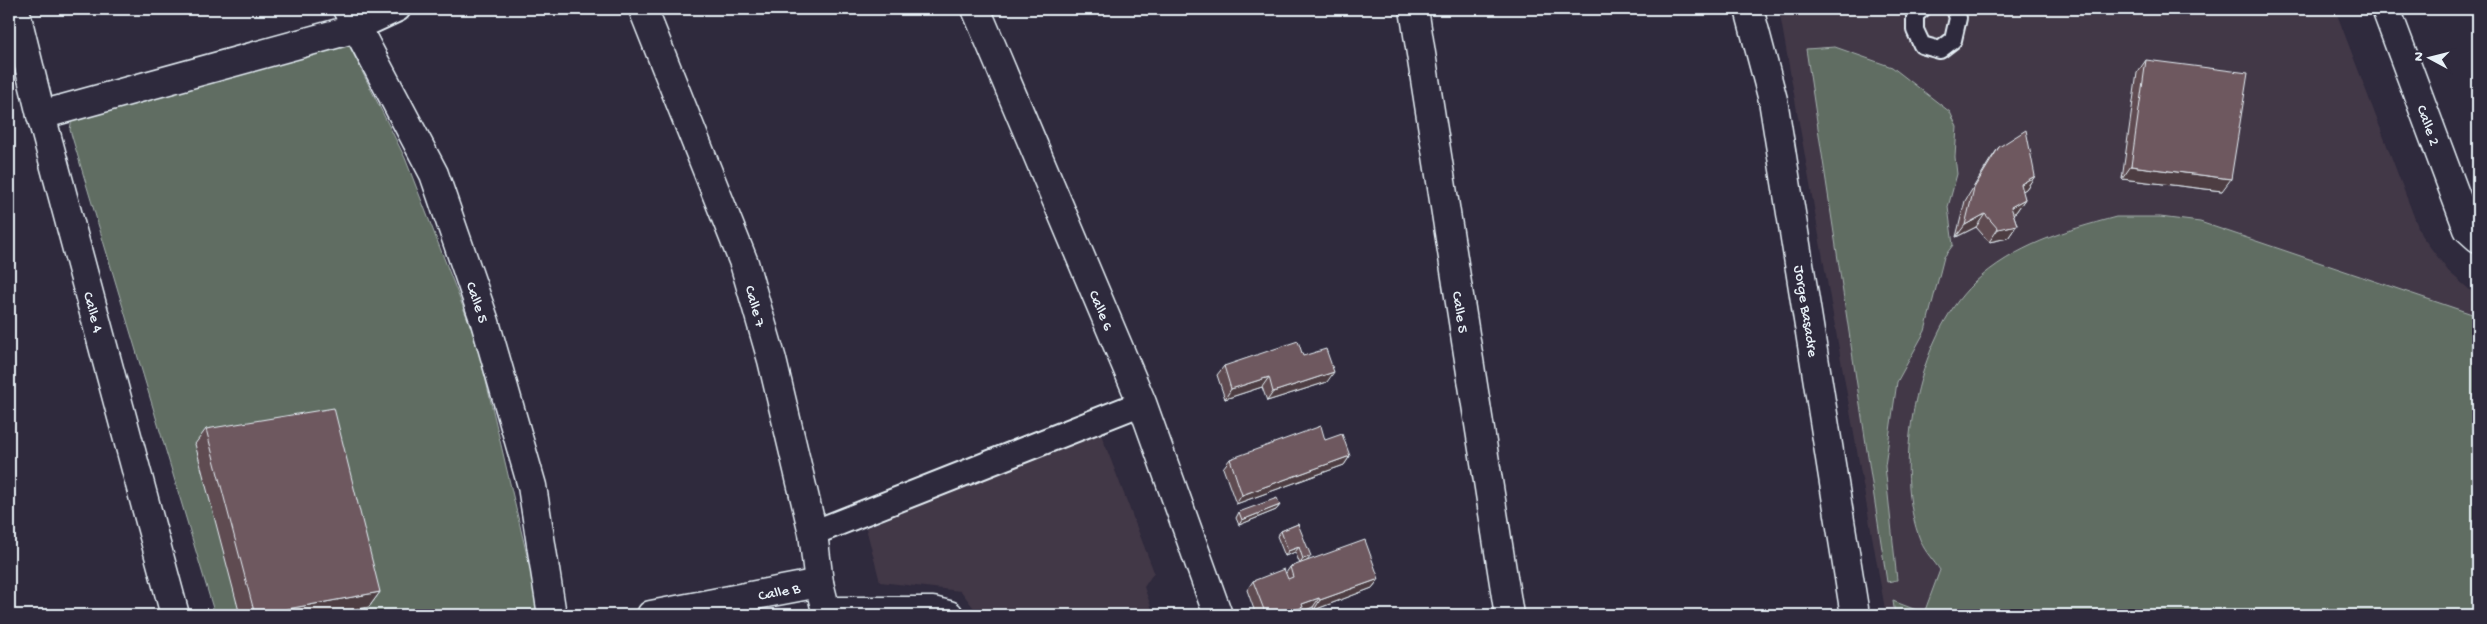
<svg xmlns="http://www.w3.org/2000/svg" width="2487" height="624" font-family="'Gochi Hand',sans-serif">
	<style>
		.built { fill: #423847 }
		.green { fill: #606d62; stroke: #a4afad }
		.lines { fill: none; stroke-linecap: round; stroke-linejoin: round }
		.service-casing { stroke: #e8f1f8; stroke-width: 20 }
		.pedestrian-casing { stroke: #e8f1f8; stroke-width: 28 }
		.minor-casing { stroke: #e8f1f8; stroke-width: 31 }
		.service { stroke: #2f2a3d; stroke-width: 16 }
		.pedestrian { stroke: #2f2a3d; stroke-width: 24 }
		.minor { stroke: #2f2a3d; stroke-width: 28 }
		.wall { fill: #5f4c51; stroke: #e8f1f8 }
		.shaded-wall { fill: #4d3e42; stroke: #e8f1f8 }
		.building { fill: #6e585e; stroke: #e8f1f8 }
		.labels { text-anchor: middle; stroke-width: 4; stroke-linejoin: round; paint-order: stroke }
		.street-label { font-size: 15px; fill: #e8f1f8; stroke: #2f2a3d }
	</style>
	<rect width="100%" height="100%" fill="#2f2a3d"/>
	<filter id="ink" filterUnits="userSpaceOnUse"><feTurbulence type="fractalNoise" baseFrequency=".02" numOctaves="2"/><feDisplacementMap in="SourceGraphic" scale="10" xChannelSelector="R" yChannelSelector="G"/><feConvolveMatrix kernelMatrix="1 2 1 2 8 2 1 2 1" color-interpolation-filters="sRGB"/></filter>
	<g filter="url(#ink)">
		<g class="built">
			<polygon points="1779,9 2335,9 2421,235 2449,272 2478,297 2478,615 1886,615"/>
			<polygon points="1099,429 1154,572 1144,587 1154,615 979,615 961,591 880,582 866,528"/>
		</g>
		<g class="green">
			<polygon points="347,41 405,158 477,343 541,615 215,615 70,130 72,118"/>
			<polygon points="1835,47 1892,67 1950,112 1957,127 1955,157 1957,174 1948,207 1953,245 1944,257 1925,331 1897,382 1885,466 1897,580 1887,582 1806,49"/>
			<path d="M2116,217h44l40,5 278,94v299h-583l-2,-14 31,12 16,-43c-6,-9 -15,-18 -19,-28 -30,-73 -5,-205 53,-259 41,-38 90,-52 142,-66z"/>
		</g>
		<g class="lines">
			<defs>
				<polyline id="service" points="1922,9 1915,15 1915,30 1922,45 1940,50 1953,40 1958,18 1955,9"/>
				<g id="pedestrian">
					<polyline points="357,28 398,9"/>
					<polyline points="813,533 1142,403"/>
				</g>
				<g id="minor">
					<polyline points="15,9 41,115 175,615"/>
					<polyline points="347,9 434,174 485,322 532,486 552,615"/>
					<polyline points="643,9 744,263 772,360 813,533 819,583 827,615"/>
					<polyline points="976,9 1142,403 1218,615"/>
					<polyline points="1414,9 1509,615"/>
					<polyline points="1749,9 1773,100 1855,615"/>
					<polyline points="2386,9 2468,229 2478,238"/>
					<polyline points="41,115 357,28"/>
					<polyline points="826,611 933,611 949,615"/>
					<polyline points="651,615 819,583"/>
				</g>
			</defs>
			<use href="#service" class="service-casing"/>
			<use href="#pedestrian" class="pedestrian-casing"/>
			<use href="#minor" class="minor-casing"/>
			<use href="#service" class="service"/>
			<use href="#pedestrian" class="pedestrian"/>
			<use href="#minor" class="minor"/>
		</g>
		<g class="wall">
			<polygon points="2146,60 2222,191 2122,179 2137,73"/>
			<polygon points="1999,147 2035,176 2026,189 2022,191 2025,199 2016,212 2013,213 2017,225 2008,238 1989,242 1976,227 1956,237 1965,201 1990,160"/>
			<polygon points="1303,356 1327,382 1267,401 1262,387 1225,399 1217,375 1224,366"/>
			<polygon points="206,429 380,592 369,607 326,615 240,615 195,444"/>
			<polygon points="1325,440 1350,456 1344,465 1236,504 1223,468 1230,459"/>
			<polygon points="1280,505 1276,510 1239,525 1236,518 1239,512"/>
			<polygon points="1298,524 1308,561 1379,579 1372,588 1314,610 1313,607 1299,613 1297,615 1256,615 1247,590 1253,581 1286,573 1290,567 1300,564 1295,552 1285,556 1277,536 1281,531"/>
		</g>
		<g class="shaded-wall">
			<polygon points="2131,166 2231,179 2222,191 2122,179"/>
			<polygon points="2035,176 2026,189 2012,197 2021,184"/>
			<polygon points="2025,199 2016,212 2002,220 2011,207"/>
			<polygon points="1985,214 1976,227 1956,237 1965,225"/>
			<polygon points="2017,225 2008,238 1989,242 1998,229"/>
			<polygon points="1334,372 1327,382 1267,401 1273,392"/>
			<polygon points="1269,377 1262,387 1225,399 1231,389"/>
			<polygon points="1350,456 1344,465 1236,504 1242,495"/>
			<polygon points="1280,505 1276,510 1239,525 1242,520"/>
			<polygon points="1299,547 1295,552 1285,556 1288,551"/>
			<polygon points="1311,556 1307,561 1300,564 1303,559"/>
			<polygon points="1379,579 1372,588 1314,610 1320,600"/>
			<polygon points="380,592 369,607 326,615 255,615"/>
			<polygon points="1319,598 1313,607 1299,613 1297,615 1280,615 1302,604"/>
		</g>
		<g class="building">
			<polygon points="2146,60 2248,73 2231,179 2131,166"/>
			<polygon points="2026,130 2035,176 2021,184 2025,199 2011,207 2017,225 1998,229 1985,214 1965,225 1974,188 1999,147"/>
			<polygon points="1298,341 1303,356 1326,349 1334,372 1273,392 1269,377 1231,389 1224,366"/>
			<polygon points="334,408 380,592 255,615 206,429"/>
			<polygon points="1321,426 1325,440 1342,434 1350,456 1242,495 1230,459"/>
			<polygon points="1277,498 1280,505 1242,520 1239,512"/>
			<polygon points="1298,524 1311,556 1303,559 1299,547 1288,551 1281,531"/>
			<polygon points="1365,540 1379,579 1320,600 1319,598 1302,604 1303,607 1280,615 1272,615 1272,614 1266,615 1253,581 1284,569 1288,579 1293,577 1290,567"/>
		</g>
	</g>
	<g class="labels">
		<g class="street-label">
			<text transform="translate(2429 125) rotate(70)" y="5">Calle 2</text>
			<text transform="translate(478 302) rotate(71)" y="5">Calle 5</text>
			<text transform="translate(756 306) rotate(74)" y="5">Calle 7</text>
			<text transform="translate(1102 310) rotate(67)" y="5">Calle 6</text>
			<text transform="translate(1807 311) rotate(81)" y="5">Jorge Basadre</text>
			<text transform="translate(94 312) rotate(75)" y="5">Calle 4</text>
			<text transform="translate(1461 312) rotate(81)" y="5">Calle 5</text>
			<text transform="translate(779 591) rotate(-11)" y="5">Calle B</text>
		</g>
	</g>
	<rect width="2487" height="624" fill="none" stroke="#2f2a3d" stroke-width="30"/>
	<rect x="15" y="15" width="2457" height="594" fill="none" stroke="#e8f1f8" stroke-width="2" filter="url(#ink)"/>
	<g transform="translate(2430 58) rotate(277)" stroke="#2f2a3d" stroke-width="4" paint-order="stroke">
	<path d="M0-4L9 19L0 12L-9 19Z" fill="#e8f1f8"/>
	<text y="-8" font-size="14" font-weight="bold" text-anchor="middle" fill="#e8f1f8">N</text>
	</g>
</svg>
